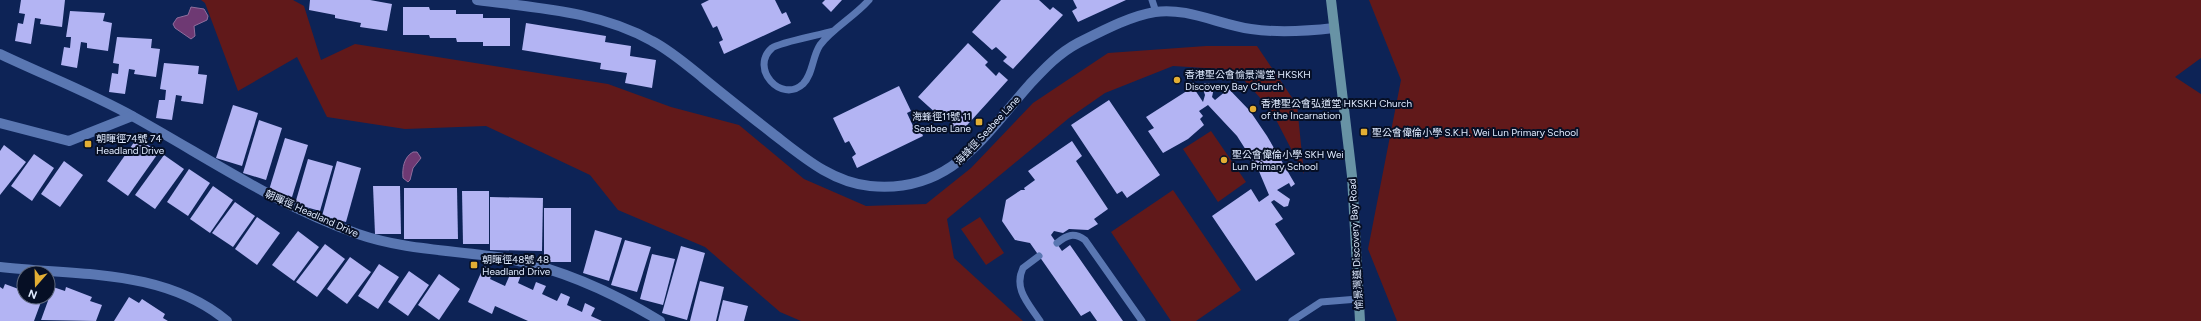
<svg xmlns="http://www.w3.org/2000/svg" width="2201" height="321" font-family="Figtree,'Noto Sans TC',sans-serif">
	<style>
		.green { fill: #61191a }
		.water { fill: #6e3973; stroke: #906e9d }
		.building { fill: #b3b4f3 }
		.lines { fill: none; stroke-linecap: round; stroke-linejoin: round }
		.lane { stroke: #5a77b2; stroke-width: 7 }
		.street { stroke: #5a77b2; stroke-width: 10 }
		.secondary { stroke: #6893a5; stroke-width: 10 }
		.poi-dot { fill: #e3ae34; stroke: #060f25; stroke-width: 1.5 }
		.labels { text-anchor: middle; stroke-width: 4; stroke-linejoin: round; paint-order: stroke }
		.poi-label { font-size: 10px; fill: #e0ebff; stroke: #060f25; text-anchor: start }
		.street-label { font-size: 10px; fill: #e0ebff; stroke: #060f25 }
	</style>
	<rect width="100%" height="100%" fill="#0d2356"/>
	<g class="green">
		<polygon points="201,0 293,0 304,6 321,60 355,44 608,84 671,107 739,125 804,179 866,206 926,204 971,168 1033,103 1108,53 1206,46 1257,46 1297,105 1304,174 1271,110 1235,70 1173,66 1105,93 1069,118 947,219 954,258 1023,321 801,321 780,312 705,247 618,210 590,175 486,126 405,129 327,117 297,57 238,91 205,3"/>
		<polygon points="1369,0 2201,0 2201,58 2175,77 2201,94 2201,321 1397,321 1368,249 1401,80"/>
		<polygon points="1211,131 1246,182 1218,202 1183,149"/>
		<polygon points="1173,190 1241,290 1196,321 1171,321 1111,232"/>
		<polygon points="980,217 1004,253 986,265 961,229"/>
	</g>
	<g class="water">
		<polygon points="191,7 204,9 208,16 207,20 194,26 195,36 191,39 175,28 173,24 177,18 188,15"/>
		<path d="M413,152h4l4,6 -8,10 -3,12 -2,2 -5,-4c-1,-10 1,-21 10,-26z"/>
	</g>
	<g class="building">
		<polygon points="21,0 65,0 62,27 40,24 41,19 35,18 31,44 15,41 18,23 23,24 25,14 19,13"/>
		<polygon points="310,0 370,0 392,4 387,31 360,27 361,23 335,18 335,15 309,10"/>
		<polygon points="709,0 775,0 782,14 786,12 791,23 724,54 719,42 723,40 717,26 713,28 701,4"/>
		<polygon points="825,0 842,0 831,12 822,3"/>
		<polygon points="1001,0 1039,0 1050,10 1053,7 1063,15 1013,69 1003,61 1007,57 996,47 992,50 972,32"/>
		<polygon points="1073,0 1126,0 1078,22 1072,11 1077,8"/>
		<polygon points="403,7 429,7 430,10 456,10 456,14 483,14 483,18 510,18 510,46 483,46 483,42 457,42 456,38 430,38 429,35 403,35"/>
		<polygon points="70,11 105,13 103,21 112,23 108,51 87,48 87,43 81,42 77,68 61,65 64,47 70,48 71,37 66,37"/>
		<polygon points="526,23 606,36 605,42 631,46 630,56 656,60 652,88 625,83 627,73 600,69 601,63 522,50"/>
		<polygon points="117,37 152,39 151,48 160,49 156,77 134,74 135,70 129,69 125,94 109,92 112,73 118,74 119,64 113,63"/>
		<polygon points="968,43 988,62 985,65 996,76 999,72 1008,80 959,134 950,126 953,122 941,112 938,115 918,97"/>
		<polygon points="164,63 199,66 198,74 207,75 203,104 181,101 182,96 176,95 172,120 156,118 159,100 165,100 166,90 160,89"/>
		<polygon points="1210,83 1214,88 1212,97 1215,100 1226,91 1223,87 1225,85 1250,111 1267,136 1295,184 1291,187 1289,183 1277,190 1290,199 1288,206 1284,207 1274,200 1271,202 1283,219 1275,224 1295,254 1256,281 1212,216 1251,189 1259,202 1269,195 1258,169 1237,136 1208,105 1199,111 1203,116 1200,119 1204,125 1188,139 1163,153 1148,131 1154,128 1146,117 1193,87 1203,102 1205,95 1202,86 1205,83"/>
		<polygon points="899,86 911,111 907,113 913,126 918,124 923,136 857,168 852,157 856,154 849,141 845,143 833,118"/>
		<polygon points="1109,100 1160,175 1127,198 1122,191 1117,194 1071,125"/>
		<polygon points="233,105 258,113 242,166 216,158"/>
		<polygon points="259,120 282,128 266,180 243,173"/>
		<polygon points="137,138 159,152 128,196 107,181"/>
		<polygon points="285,138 308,145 292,197 269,190"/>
		<polygon points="1072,141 1082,156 1076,161 1108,209 1094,219 1098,224 1088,230 1069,229 1063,233 1054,231 1051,235 1062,251 1070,245 1123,321 1097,321 1090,311 1081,316 1030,243 1015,240 1002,221 1006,200 1021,190 1025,190 1024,188 1035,180 1028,171"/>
		<polygon points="4,145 26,162 0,195 0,151"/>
		<polygon points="34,154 54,168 32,201 11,186"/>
		<polygon points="164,155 184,169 155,209 135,195"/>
		<polygon points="308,159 333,166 320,211 295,204"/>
		<polygon points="64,161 83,175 60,207 41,194"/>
		<polygon points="337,161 361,168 346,222 322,216"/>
		<polygon points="189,169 210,183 188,216 167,202"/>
		<polygon points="213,186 233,200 210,233 190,219"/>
		<polygon points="373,186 400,186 401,234 375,234"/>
		<polygon points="404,188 457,188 458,239 404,239"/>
		<polygon points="462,191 489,191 489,244 463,244"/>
		<polygon points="490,197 543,198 542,251 490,250"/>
		<polygon points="235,202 255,216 233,247 212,233"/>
		<rect x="544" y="208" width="27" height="54"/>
		<polygon points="257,217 280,233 257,265 235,249"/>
		<polygon points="595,230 622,238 609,281 583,273"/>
		<polygon points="298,231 319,247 294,281 272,265"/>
		<polygon points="625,240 651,247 637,292 611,285"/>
		<polygon points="325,244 345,259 317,297 296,282"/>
		<polygon points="681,246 705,253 687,320 662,313"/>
		<polygon points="652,254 675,259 663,305 640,299"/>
		<polygon points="350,257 371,272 347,304 327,289"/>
		<polygon points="379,264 399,277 378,309 358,296"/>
		<polygon points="484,266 493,271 490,279 505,286 512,270 521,275 518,283 533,290 536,282 546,286 542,294 557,301 561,293 570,297 567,305 582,312 585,303 595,308 591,316 602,321 528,321 495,306 492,314 468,302"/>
		<polygon points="409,271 429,285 408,316 388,302"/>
		<polygon points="439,274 460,289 439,320 418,305"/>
		<polygon points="700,281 724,287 716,321 690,321"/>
		<polygon points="5,284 24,291 24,297 41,302 34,321 0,321 0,287 3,289"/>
		<polygon points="53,287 65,291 66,287 92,297 90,301 102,305 96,321 41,320"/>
		<polygon points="129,297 139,303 142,299 165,314 163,318 168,321 114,321"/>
		<polygon points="723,300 748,306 744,321 718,321"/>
	</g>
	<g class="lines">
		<g class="lane">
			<polyline points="1152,0 1156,12"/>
			<path d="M833,31c-13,4 -53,11 -61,17 -23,20 9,56 31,36 10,-10 9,-27 17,-39 13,-17 34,-28 49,-45"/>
			<path d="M1057,243c10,-8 17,-11 28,-3l57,81"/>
			<path d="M1039,256l-16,12c-10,21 6,36 17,53"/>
			<polyline points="1292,321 1321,302 1358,299"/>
		</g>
		<g class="street">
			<path d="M477,0c59,8 122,11 175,41 19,10 35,24 51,37 23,19 46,37 69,55 30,23 59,49 98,53 81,8 113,-49 160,-102 15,-16 29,-31 48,-41 24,-12 52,-27 77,-31 32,-5 65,13 96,17 27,4 57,2 83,-1"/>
			<path d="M0,54c44,21 91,39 134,63 74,41 144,89 224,117 49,17 101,16 152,25 53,11 104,34 150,62"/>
			<polyline points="0,123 69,141 132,116"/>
			<path d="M0,267c78,9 163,1 227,54"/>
		</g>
		<polyline class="secondary" points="1331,0 1352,176 1360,321"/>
	</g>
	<g class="poi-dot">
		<circle cx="1177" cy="80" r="4"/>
		<circle cx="1253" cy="109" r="4"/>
		<rect x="975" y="118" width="8" height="8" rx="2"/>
		<rect x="1360" y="128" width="8" height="8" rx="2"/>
		<rect x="84" y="140" width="8" height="8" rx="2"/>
		<circle cx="1224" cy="160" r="4"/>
		<rect x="470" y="261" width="8" height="8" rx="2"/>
	</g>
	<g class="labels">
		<g class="poi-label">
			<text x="1185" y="78">香港聖公會愉景灣堂 HKSKH<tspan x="1185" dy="12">Discovery Bay Church</tspan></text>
			<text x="1261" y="107">香港聖公會弘道堂 HKSKH Church<tspan x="1261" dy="12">of the Incarnation</tspan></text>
			<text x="971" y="120" text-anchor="end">海蜂徑11號 11<tspan x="971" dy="12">Seabee Lane</tspan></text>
			<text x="1372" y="136">聖公會偉倫小學 S.K.H. Wei Lun Primary School</text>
			<text x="96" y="142">朝暉徑74號 74<tspan x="96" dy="12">Headland Drive</tspan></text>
			<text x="1232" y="158">聖公會偉倫小學 SKH Wei<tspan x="1232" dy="12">Lun Primary School</tspan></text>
			<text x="482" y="263">朝暉徑48號 48<tspan x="482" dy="12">Headland Drive</tspan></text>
		</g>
		<g class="street-label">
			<text transform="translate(987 130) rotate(-47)" y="4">海蜂徑 Seabee Lane</text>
			<text transform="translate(312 213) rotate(24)" y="4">朝暉徑 Headland Drive</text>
			<text transform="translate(1355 244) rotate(-93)" y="4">愉景灣道 Discovery Bay Road</text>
		</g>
	</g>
	<g transform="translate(36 285) rotate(200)"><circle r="19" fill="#060f25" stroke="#5d677c"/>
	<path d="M0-3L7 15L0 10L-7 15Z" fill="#e3ae34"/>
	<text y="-6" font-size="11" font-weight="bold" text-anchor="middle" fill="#e0ebff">N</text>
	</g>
</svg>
